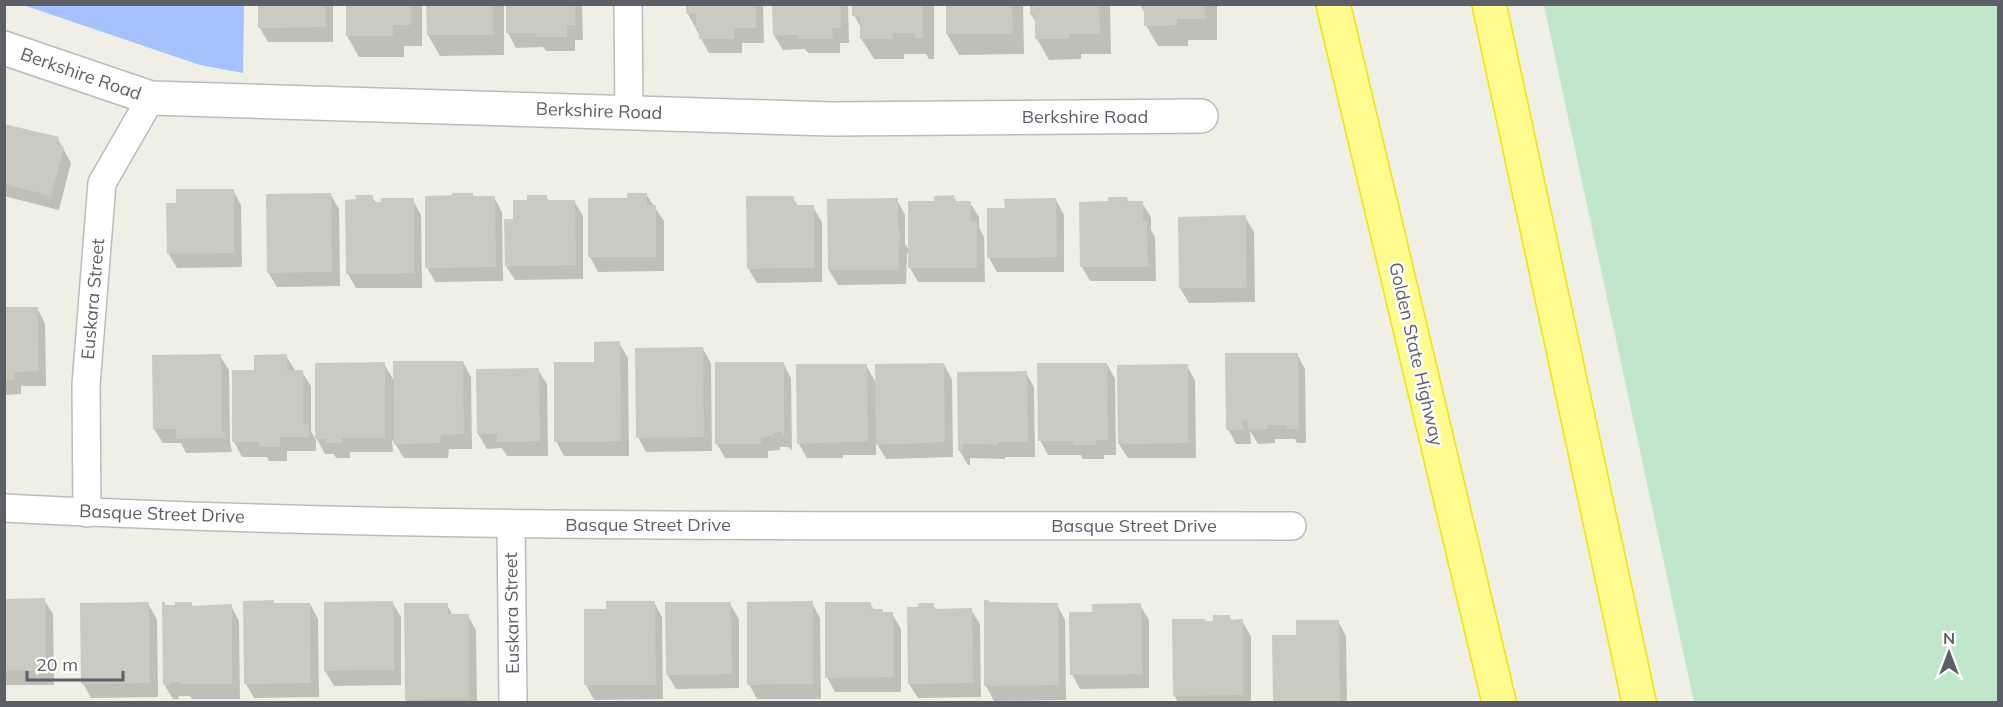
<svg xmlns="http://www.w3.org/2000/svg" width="2003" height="707" font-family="Mulish,sans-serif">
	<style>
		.green { fill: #c1e7ca }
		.water { fill: #a5c2ff }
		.shadow { fill: #0003 }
		.building { fill: #cacac1 }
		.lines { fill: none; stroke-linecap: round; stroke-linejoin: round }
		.minor-casing { stroke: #babbc1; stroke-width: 30 }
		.tertiary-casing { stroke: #babbc1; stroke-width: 36 }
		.motorway-casing { stroke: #f4e300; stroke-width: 36 }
		.minor { stroke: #fff; stroke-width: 27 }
		.tertiary { stroke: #fff; stroke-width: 33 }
		.motorway { stroke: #fefc8e; stroke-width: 33 }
		.labels { text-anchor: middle; stroke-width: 5; stroke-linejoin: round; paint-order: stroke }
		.street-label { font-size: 18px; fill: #5d5f66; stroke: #fff }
	</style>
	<rect width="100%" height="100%" fill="#efefe5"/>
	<polygon class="green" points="1544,5 1998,5 1998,702 1694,702"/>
	<polygon class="water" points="23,5 244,5 243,73 200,65"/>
	<g class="shadow">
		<polygon points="259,4 333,4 333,42 268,42 260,28"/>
		<polygon points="347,4 422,4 422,46 404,46 404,57 359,57 347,36"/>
		<polygon points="428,4 504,4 504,55 440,56 428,35"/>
		<polygon points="507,4 582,4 583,40 575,40 575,51 546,51 543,47 516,48 508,33"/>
		<polygon points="688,4 763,4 764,43 742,43 742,53 709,53 688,14"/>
		<polygon points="774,4 848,4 849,43 840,43 840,53 808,53 805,49 783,50 774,35"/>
		<polygon points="854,4 934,4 934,59 929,59 926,54 904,54 904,59 874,59 861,38 861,28 854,15"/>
		<polygon points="947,4 1023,4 1024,54 959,55 947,34"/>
		<polygon points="1031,4 1110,4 1111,54 1081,54 1081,59 1049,60 1037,39 1036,23 1031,14"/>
		<polygon points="1140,4 1217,4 1217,40 1188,40 1188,46 1158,46 1146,25 1146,15"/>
		<polygon points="4,125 58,139 71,163 59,210 4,196"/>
		<polygon points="233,190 241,205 242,267 177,268 168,253 178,204"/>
		<polygon points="646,194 664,221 664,271 598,272 590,257 590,200 629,199"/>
		<polygon points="331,195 339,209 340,286 277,287 268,272"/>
		<polygon points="546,196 549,201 574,201 583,216 583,279 515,280 506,266 514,221 528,201"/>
		<polygon points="372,197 376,203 413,200 421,215 422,288 356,288 348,274"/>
		<polygon points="494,197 502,212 503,281 435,282 427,267 474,198"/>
		<polygon points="954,197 957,203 970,203 979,217 979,227 984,237 985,282 918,282 910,268 910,253 907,253 906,284 838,285 829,270 897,200 905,215 905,244 910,251 935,202"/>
		<polygon points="793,198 798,207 813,207 822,222 822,282 757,283 748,268"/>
		<polygon points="1127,198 1129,203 1142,203 1151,217 1151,230 1155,237 1156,281 1090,281 1082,267 1110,203"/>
		<polygon points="1056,200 1064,215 1064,272 997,272 989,258 1006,209"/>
		<polygon points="1245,217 1254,232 1255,302 1189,303 1180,288"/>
		<polygon points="37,308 45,323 46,386 21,386 21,394 5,395 4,309"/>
		<polygon points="619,343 628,358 629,456 564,456 556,441"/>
		<polygon points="703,349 711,363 712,451 646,452 638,437"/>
		<polygon points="1297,354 1305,369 1306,443 1297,443 1295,439 1275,439 1275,443 1258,444 1250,431 1251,444 1236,444 1228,429"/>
		<polygon points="220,356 229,370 230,443 232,452 186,453 181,443 163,443 154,429"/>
		<polygon points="286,356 295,370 302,372 311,386 311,431 316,440 316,451 287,451 287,461 269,461 267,457 242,457 234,442 255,372"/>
		<polygon points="463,362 471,377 472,449 449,449 448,458 404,458 392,439 393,452 350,452 350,458 336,458 334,454 325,454 317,439 384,364 395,382"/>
		<polygon points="783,363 791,378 792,450 788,447 780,447 780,450 768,451 768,458 725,458 717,444"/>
		<polygon points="1107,364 1115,379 1116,455 1104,455 1104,459 1083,459 1081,455 1048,455 1040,440"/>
		<polygon points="866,365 876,383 944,365 952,379 953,457 886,459 876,442 876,455 843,455 843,458 807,458 799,444"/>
		<polygon points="1187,366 1195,380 1196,458 1128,458 1119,444"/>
		<polygon points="538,370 547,384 548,456 507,456 502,448 487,449 478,434 478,371"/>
		<polygon points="959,373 1026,373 1034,387 1035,457 1005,457 1005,459 970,458 970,465 968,465 959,450"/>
		<polygon points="4,600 44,600 53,614 54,685 4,685"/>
		<polygon points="273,602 275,605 310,604 318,619 319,697 254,698 246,684"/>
		<polygon points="392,602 401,617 401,685 334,686 325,671 325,603"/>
		<polygon points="654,602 662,617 663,699 594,700 586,685"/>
		<polygon points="191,603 193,607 231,606 239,621 240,699 192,699 190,696 178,696 179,699 173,699 164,684 166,607"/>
		<polygon points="812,603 820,618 821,699 757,699 749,684"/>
		<polygon points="870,603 874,610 884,614 892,614 901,629 901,692 835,692 827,677"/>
		<polygon points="148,604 157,619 158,697 91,698 83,684"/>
		<polygon points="730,604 739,619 739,688 676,689 667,674"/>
		<polygon points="933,604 936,610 971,610 980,624 981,697 918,698 909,684 919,608"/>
		<polygon points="989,604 1057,605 1065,620 1066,700 994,701 986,686"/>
		<polygon points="447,605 453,616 468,616 476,630 477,702 408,702 406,700"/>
		<polygon points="1140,605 1149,620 1149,688 1080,689 1072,674 1093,614"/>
		<polygon points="1229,616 1232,621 1242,621 1251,636 1251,702 1178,702 1174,695 1206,623 1215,623"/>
		<polygon points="1338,621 1346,636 1347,702 1274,702 1274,636 1298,636"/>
	</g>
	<g class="building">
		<polygon points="258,4 325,4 326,27 258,28"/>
		<polygon points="346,4 411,4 411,25 393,25 393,36 346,36"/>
		<polygon points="426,4 493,4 493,35 427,35"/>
		<polygon points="506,4 575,4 575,25 567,25 567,37 536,37 536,33 506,33"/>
		<polygon points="686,4 756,4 756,28 734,28 734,39 699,39 699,29 696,29 696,14 686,14"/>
		<polygon points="772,4 841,4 841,28 832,28 833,39 798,39 798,35 773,35"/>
		<polygon points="852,4 922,4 923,38 915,38 915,33 893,33 893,39 860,39 860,16 852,16"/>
		<polygon points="946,4 1012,4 1013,34 946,34"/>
		<polygon points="1030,4 1099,4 1100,34 1070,34 1070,39 1035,39 1035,15 1030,15"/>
		<polygon points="1144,4 1205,4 1205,19 1177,19 1177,25 1144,26"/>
		<polygon points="4,124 59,137 57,145 64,147 51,196 4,184"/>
		<polygon points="176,189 234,189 234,253 167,254 166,203 176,203"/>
		<polygon points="331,193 332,272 267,273 266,194"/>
		<polygon points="452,193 473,193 473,196 495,196 496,267 425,268 425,196 452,195"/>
		<polygon points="627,193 647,193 647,205 656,205 656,257 588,257 588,198 627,198"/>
		<polygon points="355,195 373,195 373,202 381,202 381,198 414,198 414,273 346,274 345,200 356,199"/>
		<polygon points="527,195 547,195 547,200 575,200 576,265 505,266 504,219 513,219 513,200 527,200"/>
		<polygon points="954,195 954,201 971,201 971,221 977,221 977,268 908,268 908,201 934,201 934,196"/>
		<polygon points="746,196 794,196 794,205 814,205 815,268 747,269"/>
		<polygon points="1108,197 1127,197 1127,201 1143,201 1143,221 1147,221 1148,267 1080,267 1079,202 1108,201"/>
		<polygon points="898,198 898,230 900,230 898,270 828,270 827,199"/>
		<polygon points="1056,198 1057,257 987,258 987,208 1005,208 1004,199"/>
		<polygon points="1246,215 1247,288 1179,288 1178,217"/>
		<polygon points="4,307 38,307 39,371 14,372 14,380 4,380"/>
		<polygon points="620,341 621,441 554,442 554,362 594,362 594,342"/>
		<polygon points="703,347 704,437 636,438 635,348"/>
		<polygon points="1225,353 1298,353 1299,429 1287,429 1287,425 1267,425 1267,429 1248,430 1247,420 1243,420 1243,430 1226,430"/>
		<polygon points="221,354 222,431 225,431 225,438 176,439 176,429 153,429 152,355"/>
		<polygon points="287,354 287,370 303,370 303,424 309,424 309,437 280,437 280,447 259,447 259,442 232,442 232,370 254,370 254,355"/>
		<polygon points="393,361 463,361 464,434 441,435 440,443 394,444"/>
		<polygon points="385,362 385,438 342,438 342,443 326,443 326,439 315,439 315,363"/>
		<polygon points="715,362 784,362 784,436 781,436 781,432 773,433 773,436 761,437 761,444 715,444"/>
		<polygon points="944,363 945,442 876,445 875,364"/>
		<polygon points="1037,363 1107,363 1108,440 1096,440 1096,445 1073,445 1073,441 1038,441"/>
		<polygon points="796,364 867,364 868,441 797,444"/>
		<polygon points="1188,364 1188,443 1118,444 1117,365"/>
		<polygon points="539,368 540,441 497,442 497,434 477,434 476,369"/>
		<polygon points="1027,371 1028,442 998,442 998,445 963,444 963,451 958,451 957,372"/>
		<polygon points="45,598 46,670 4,671 4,599"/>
		<polygon points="274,600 274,603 310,603 311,683 244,684 243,601"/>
		<polygon points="984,600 989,600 989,602 1058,603 1059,685 984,686"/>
		<polygon points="393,601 394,670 324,671 324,602"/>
		<polygon points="606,601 655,601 656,685 584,685 584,609 606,609"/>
		<polygon points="813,601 813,684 747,685 747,602"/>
		<polygon points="149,602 150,683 81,684 80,603"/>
		<polygon points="162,602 165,602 165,605 175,605 175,602 192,602 192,606 232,604 232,684 181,684 181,682 171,682 171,685 163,685"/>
		<polygon points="665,602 731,602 732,674 666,675"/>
		<polygon points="825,602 871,602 871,609 883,609 883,612 893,612 894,677 825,678"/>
		<polygon points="404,603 448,603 448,614 469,614 469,699 405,700"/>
		<polygon points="918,603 934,603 934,609 972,608 973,683 908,684 907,607 918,607"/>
		<polygon points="1141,603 1142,674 1070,675 1069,612 1092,612 1092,604"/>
		<polygon points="1213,615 1230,615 1230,620 1243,619 1243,695 1173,696 1172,619 1205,619 1205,621 1213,621"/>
		<polygon points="1296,620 1339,620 1340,702 1273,702 1272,635 1296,635"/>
	</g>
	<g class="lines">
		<defs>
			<g id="minor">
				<polyline points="628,4 629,112"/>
				<path d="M4,508c429,22 859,17 1288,18"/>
				<polyline points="87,513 86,385 102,183 151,98"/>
				<polyline points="511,524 513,702"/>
			</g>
			<polyline id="tertiary" points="4,48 151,98 831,119 1201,116"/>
			<g id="motorway">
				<polyline points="1333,4 1499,702"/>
				<polyline points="1489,4 1639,702"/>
			</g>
		</defs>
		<use href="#minor" class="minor-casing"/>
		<use href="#tertiary" class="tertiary-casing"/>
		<use href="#motorway" class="motorway-casing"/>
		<use href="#minor" class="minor"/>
		<use href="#tertiary" class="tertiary"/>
		<use href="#motorway" class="motorway"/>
	</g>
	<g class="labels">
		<g class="street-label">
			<text transform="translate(81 74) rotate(19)" y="6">Berkshire Road</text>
			<text transform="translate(599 111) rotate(2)" y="6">Berkshire Road</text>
			<text x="1085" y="123">Berkshire Road</text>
			<text transform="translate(93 299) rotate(-85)" y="6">Euskara Street</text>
			<text transform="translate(1416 354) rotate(77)" y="6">Golden State Highway</text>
			<text transform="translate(162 514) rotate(2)" y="6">Basque Street Drive</text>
			<text x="648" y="531">Basque Street Drive</text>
			<text x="1134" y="532">Basque Street Drive</text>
			<text transform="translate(512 613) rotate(-91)" y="6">Euskara Street</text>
		</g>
	</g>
	<rect width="2003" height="707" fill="none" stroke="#5d5f66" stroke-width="12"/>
	<g transform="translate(1949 653)" stroke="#ffffff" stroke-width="4.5" paint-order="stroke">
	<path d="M0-4.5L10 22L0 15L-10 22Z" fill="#5d5f66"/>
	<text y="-9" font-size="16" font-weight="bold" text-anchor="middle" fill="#5d5f66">N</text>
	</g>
	<path d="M27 671v9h96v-9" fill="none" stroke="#5d5f66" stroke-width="3"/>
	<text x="36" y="671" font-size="18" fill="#5d5f66" stroke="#ffffff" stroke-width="4.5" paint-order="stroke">20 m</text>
</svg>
